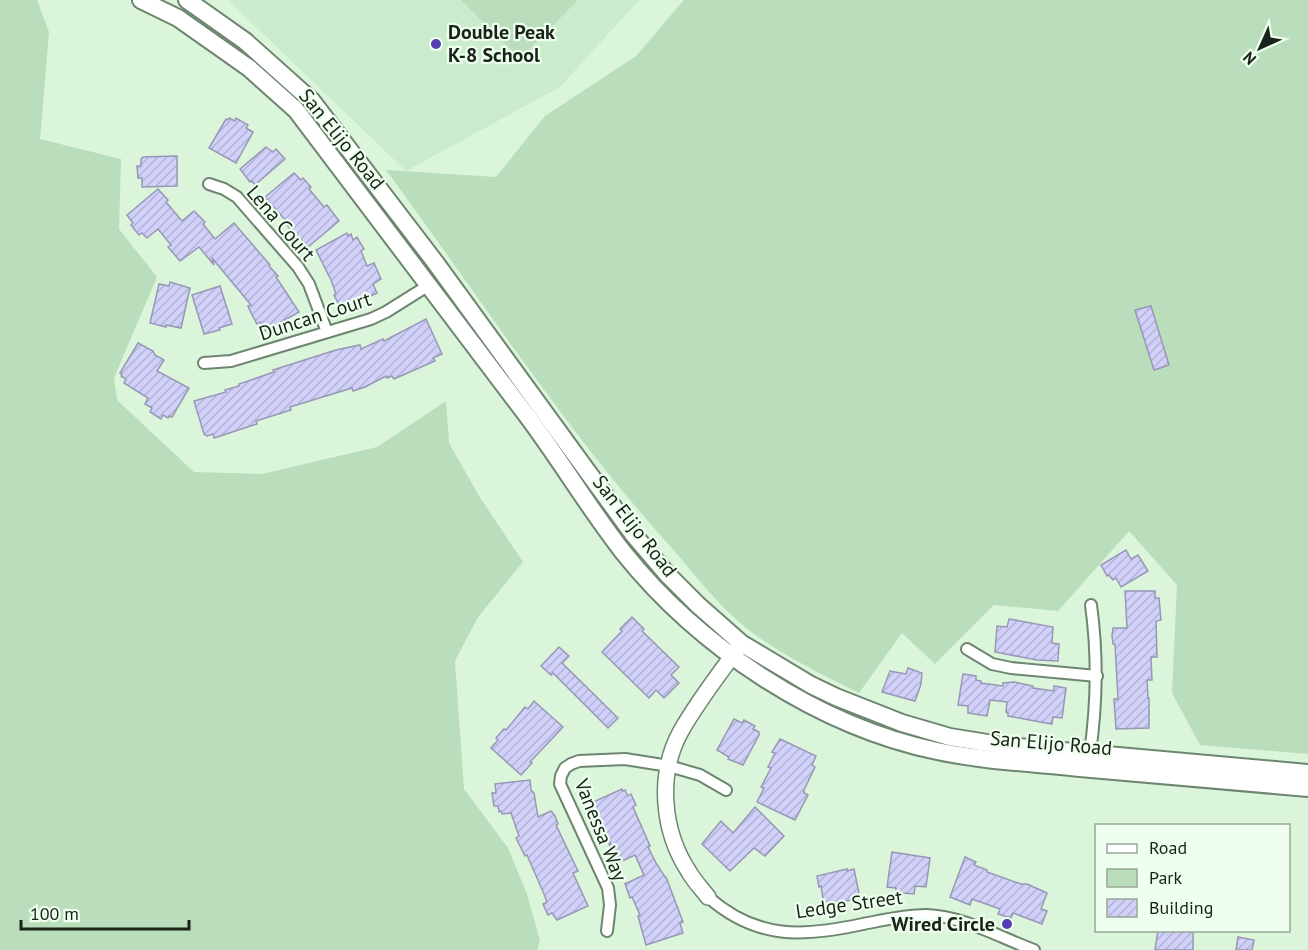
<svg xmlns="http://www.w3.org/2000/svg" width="1308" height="950" font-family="'PT Sans',sans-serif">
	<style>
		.built { fill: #cbeccc }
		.green { fill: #baddbb }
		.building { fill: url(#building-hatch); stroke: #9897b6; stroke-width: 1.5 }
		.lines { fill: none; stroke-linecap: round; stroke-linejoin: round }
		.street-casing { stroke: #6e866f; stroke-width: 14 }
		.secondary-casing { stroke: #6e866f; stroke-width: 18 }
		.primary-casing { stroke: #6e866f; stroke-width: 20 }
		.street { stroke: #fff; stroke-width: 10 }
		.secondary { stroke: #fff; stroke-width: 15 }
		.primary { stroke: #fff; stroke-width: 16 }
		.poi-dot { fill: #543cb4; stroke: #efffef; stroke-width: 2 }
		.labels { text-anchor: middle; stroke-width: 4.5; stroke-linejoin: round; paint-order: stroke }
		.poi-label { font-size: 20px; font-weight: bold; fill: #192219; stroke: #efffef; text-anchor: start }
		.street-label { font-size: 20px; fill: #192219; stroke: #efffef }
	</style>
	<defs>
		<pattern id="building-hatch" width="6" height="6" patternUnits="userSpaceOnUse" patternTransform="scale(1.5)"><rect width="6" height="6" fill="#d1d0f9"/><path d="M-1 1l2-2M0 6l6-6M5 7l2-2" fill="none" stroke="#b3b2d5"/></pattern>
	</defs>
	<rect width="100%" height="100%" fill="#daf5da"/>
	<polygon class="built" points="228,0 639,0 560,87 406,171"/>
	<g class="green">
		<polygon points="0,0 37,0 49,32 40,139 121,159 119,229 157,277 114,378 117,400 194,472 262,474 377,447 446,401 449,443 479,496 523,562 478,617 455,661 464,789 508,848 527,894 540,941 537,950 0,950"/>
		<polygon points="461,0 578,0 526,53 518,55 513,52"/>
		<path d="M684,0h624v754l-108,-9 -28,-52 5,-108 -48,-54 -71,80 -64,-6 -59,59 -33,-31 -43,60c-41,-21 -85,-41 -121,-72 -24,-21 -46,-50 -67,-74 -106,-117 -192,-251 -285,-377l110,7 49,-61 91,-60z"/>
	</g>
	<g class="building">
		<polygon points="229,118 235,121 236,118 248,125 246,128 253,132 236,163 209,148 226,119 228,120"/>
		<polygon points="266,147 273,152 276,149 285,159 255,185 252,181 250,182 240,169"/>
		<polygon points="177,156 177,186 142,187 142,178 138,178 137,166 141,166 141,159 143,157"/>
		<polygon points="294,173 301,180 303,178 311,187 309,189 324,207 327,205 339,221 308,247 298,236 296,237 287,225 288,223 265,197"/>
		<polygon points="158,189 168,200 166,202 182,221 194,211 205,222 203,224 215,239 234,223 270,265 269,266 278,276 276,277 299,312 265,331 260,322 257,324 251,313 248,306 251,305 212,258 214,265 199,247 180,261 168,247 171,245 158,229 147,238 142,233 139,235 131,225 133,223 127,215"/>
		<polygon points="347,233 348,236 351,234 353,240 357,237 364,249 361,251 367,266 374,263 381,279 373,284 377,293 341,309 334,295 336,294 331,280 316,250"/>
		<polygon points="170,282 190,288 181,328 166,325 166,327 150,323 159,284 169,286"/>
		<polygon points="220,286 232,324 219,328 220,330 204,334 192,295"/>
		<polygon points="1151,306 1169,365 1154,370 1135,310"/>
		<polygon points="426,319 442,354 433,358 435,361 394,379 392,376 387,378 386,376 365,387 353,391 352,388 290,407 291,410 256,421 257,424 214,438 213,434 207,436 204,434 194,401 226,392 225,390 239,386 239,384 274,372 273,370 336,350 360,345 361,349 383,339 384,341"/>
		<polygon points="138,343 153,351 155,355 164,360 157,371 189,388 172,417 169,416 168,418 163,415 161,419 150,412 152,408 145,404 148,398 124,383 126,379 121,376 122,374 120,373"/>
		<polygon points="1126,550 1131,559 1138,555 1148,571 1121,587 1116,578 1113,580 1109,575 1107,576 1101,565"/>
		<polygon points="1125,591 1155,591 1155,598 1159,598 1161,620 1156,621 1157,657 1151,657 1152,680 1147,680 1148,698 1149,698 1149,728 1116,729 1114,699 1118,699 1115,644 1113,644 1112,635 1113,628 1127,628"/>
		<polygon points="632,617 644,629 642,631 679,667 671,675 679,683 664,698 656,690 649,698 602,652 622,631 620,629"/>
		<polygon points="1009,619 1053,627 1052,643 1059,644 1058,661 1037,660 995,652 997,626 1007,627"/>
		<polygon points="559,647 569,656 562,663 618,718 608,728 553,673 551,675 541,666"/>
		<polygon points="908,668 922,673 921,684 915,701 882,692 890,671 906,674"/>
		<polygon points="963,674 976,676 976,680 981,681 981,683 1003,686 1003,683 1014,682 1033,686 1033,688 1054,691 1054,686 1066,688 1062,718 1053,717 1052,724 1008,716 1008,713 1006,712 1007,702 990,700 987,716 968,713 968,706 958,705"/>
		<polygon points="534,701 563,727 530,762 532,763 521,775 491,748 498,740 496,738 504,729 506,730 525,707 528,709"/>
		<polygon points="734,719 742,723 744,720 755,726 753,729 759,732 759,735 743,765 728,759 729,757 717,750"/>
		<polygon points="780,739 816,756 812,765 815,767 804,790 804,793 808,795 795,820 757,802 764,788 761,787 771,768 768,767 775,753 772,752"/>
		<polygon points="530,780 531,790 534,793 538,817 551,811 555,816 558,824 556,825 578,871 573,873 588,906 557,920 552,913 548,915 543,904 547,902 544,894 527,855 525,856 516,838 519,836 511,813 502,814 501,811 499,812 498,806 494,806 492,793 496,793 495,784"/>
		<polygon points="622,789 623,791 625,790 628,796 631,794 636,805 633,807 650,846 648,847 656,863 665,877 666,877 683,922 680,923 683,933 646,945 638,916 640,915 632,897 630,898 625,884 644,875 635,855 618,863 609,844 611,844 591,803"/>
		<polygon points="755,807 784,836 765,856 754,848 730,871 702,844 721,821 733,833"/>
		<polygon points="892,852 930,858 926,887 915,886 914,894 902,893 896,891 896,888 887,887"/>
		<polygon points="965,857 976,862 974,865 987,870 987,872 1021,884 1027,884 1047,893 1041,909 1047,911 1042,924 1013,913 1011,918 998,914 1000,909 972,899 970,905 950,897"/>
		<polygon points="847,869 847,871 854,869 860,898 837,903 838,908 825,911 821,886 819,887 817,876"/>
		<polygon points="1158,930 1193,930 1193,950 1155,950"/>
		<polygon points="1238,937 1254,940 1252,950 1236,950"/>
	</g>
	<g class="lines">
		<defs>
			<g id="street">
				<polyline points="209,184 224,189 237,197 298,267 309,284 327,332"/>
				<polyline points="204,363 231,361 371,319 386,312 429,285"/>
				<polyline points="967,649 992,664 1011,668 1097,676"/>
				<path d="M1090,753c7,-50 8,-98 1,-148"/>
				<path d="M708,897c49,43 95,40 155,27 21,-4 41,-9 63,-9 37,1 73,22 108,35"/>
				<polyline points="607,931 610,905 608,888 560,784 561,776 565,768 571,764 579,761 625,759 669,766 700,775 726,790"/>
			</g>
			<path id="secondary" d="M708,897c-6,-8 -14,-16 -19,-25 -27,-41 -32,-98 -8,-141 17,-30 38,-57 58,-84"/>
			<g id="primary">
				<path d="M141,0l37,18 71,50 47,42c77,101 153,202 229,303 34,45 63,94 98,139 76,95 194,174 314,199 47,10 96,12 143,17 76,6 152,13 228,20"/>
				<polyline points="187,0 245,41 312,101 435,262 633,534 667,574 698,605 741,643 811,685 836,697 902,723 950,737 1006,746 1308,773"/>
			</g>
		</defs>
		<use href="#street" class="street-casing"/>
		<use href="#secondary" class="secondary-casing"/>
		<use href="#primary" class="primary-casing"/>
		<use href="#street" class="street"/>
		<use href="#secondary" class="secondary"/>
		<use href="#primary" class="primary"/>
	</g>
	<g class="poi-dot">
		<circle cx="436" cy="44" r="6"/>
		<circle cx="1007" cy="924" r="6"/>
	</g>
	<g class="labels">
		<g class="poi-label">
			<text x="448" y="39">Double Peak<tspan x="448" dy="23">K-8 School</tspan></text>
			<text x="995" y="931" text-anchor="end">Wired Circle</text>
		</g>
		<g class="street-label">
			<text transform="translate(342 139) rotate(51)" y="7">San Elijo Road</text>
			<text transform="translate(281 223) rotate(49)" y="7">Lena Court</text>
			<text transform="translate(315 316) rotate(-18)" y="7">Duncan Court</text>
			<text transform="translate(635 526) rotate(52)" y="7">San Elijo Road</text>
			<text transform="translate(1051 743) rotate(5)" y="7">San Elijo Road</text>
			<text transform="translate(601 830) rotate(68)" y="7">Vanessa Way</text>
			<text transform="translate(849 904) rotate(-8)" y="7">Ledge Street</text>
		</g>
	</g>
	<rect x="1095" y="824" width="195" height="108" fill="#efffef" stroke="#99a799" stroke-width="1.5"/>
	<rect x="1107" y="844" width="30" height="9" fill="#ffffff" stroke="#99a799" stroke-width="1.5"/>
	<text x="1149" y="854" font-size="18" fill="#192219">Road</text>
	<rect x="1107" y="869" width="30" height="18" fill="#baddbb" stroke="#99a799" stroke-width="1.5"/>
	<text x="1149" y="884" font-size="18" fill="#192219">Park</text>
	<rect x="1107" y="899" width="30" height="18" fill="url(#building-hatch)" stroke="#99a799" stroke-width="1.5"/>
	<text x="1149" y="914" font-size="18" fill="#192219">Building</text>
	<g transform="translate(1260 48) rotate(225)" stroke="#efffef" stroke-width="4.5" paint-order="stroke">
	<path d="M0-4.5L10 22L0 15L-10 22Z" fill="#192219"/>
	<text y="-9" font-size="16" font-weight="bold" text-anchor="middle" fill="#192219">N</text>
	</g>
	<path d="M21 920v9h168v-9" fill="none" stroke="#192219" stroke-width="3"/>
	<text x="30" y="920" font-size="18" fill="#192219" stroke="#efffef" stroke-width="4.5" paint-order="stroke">100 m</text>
</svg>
